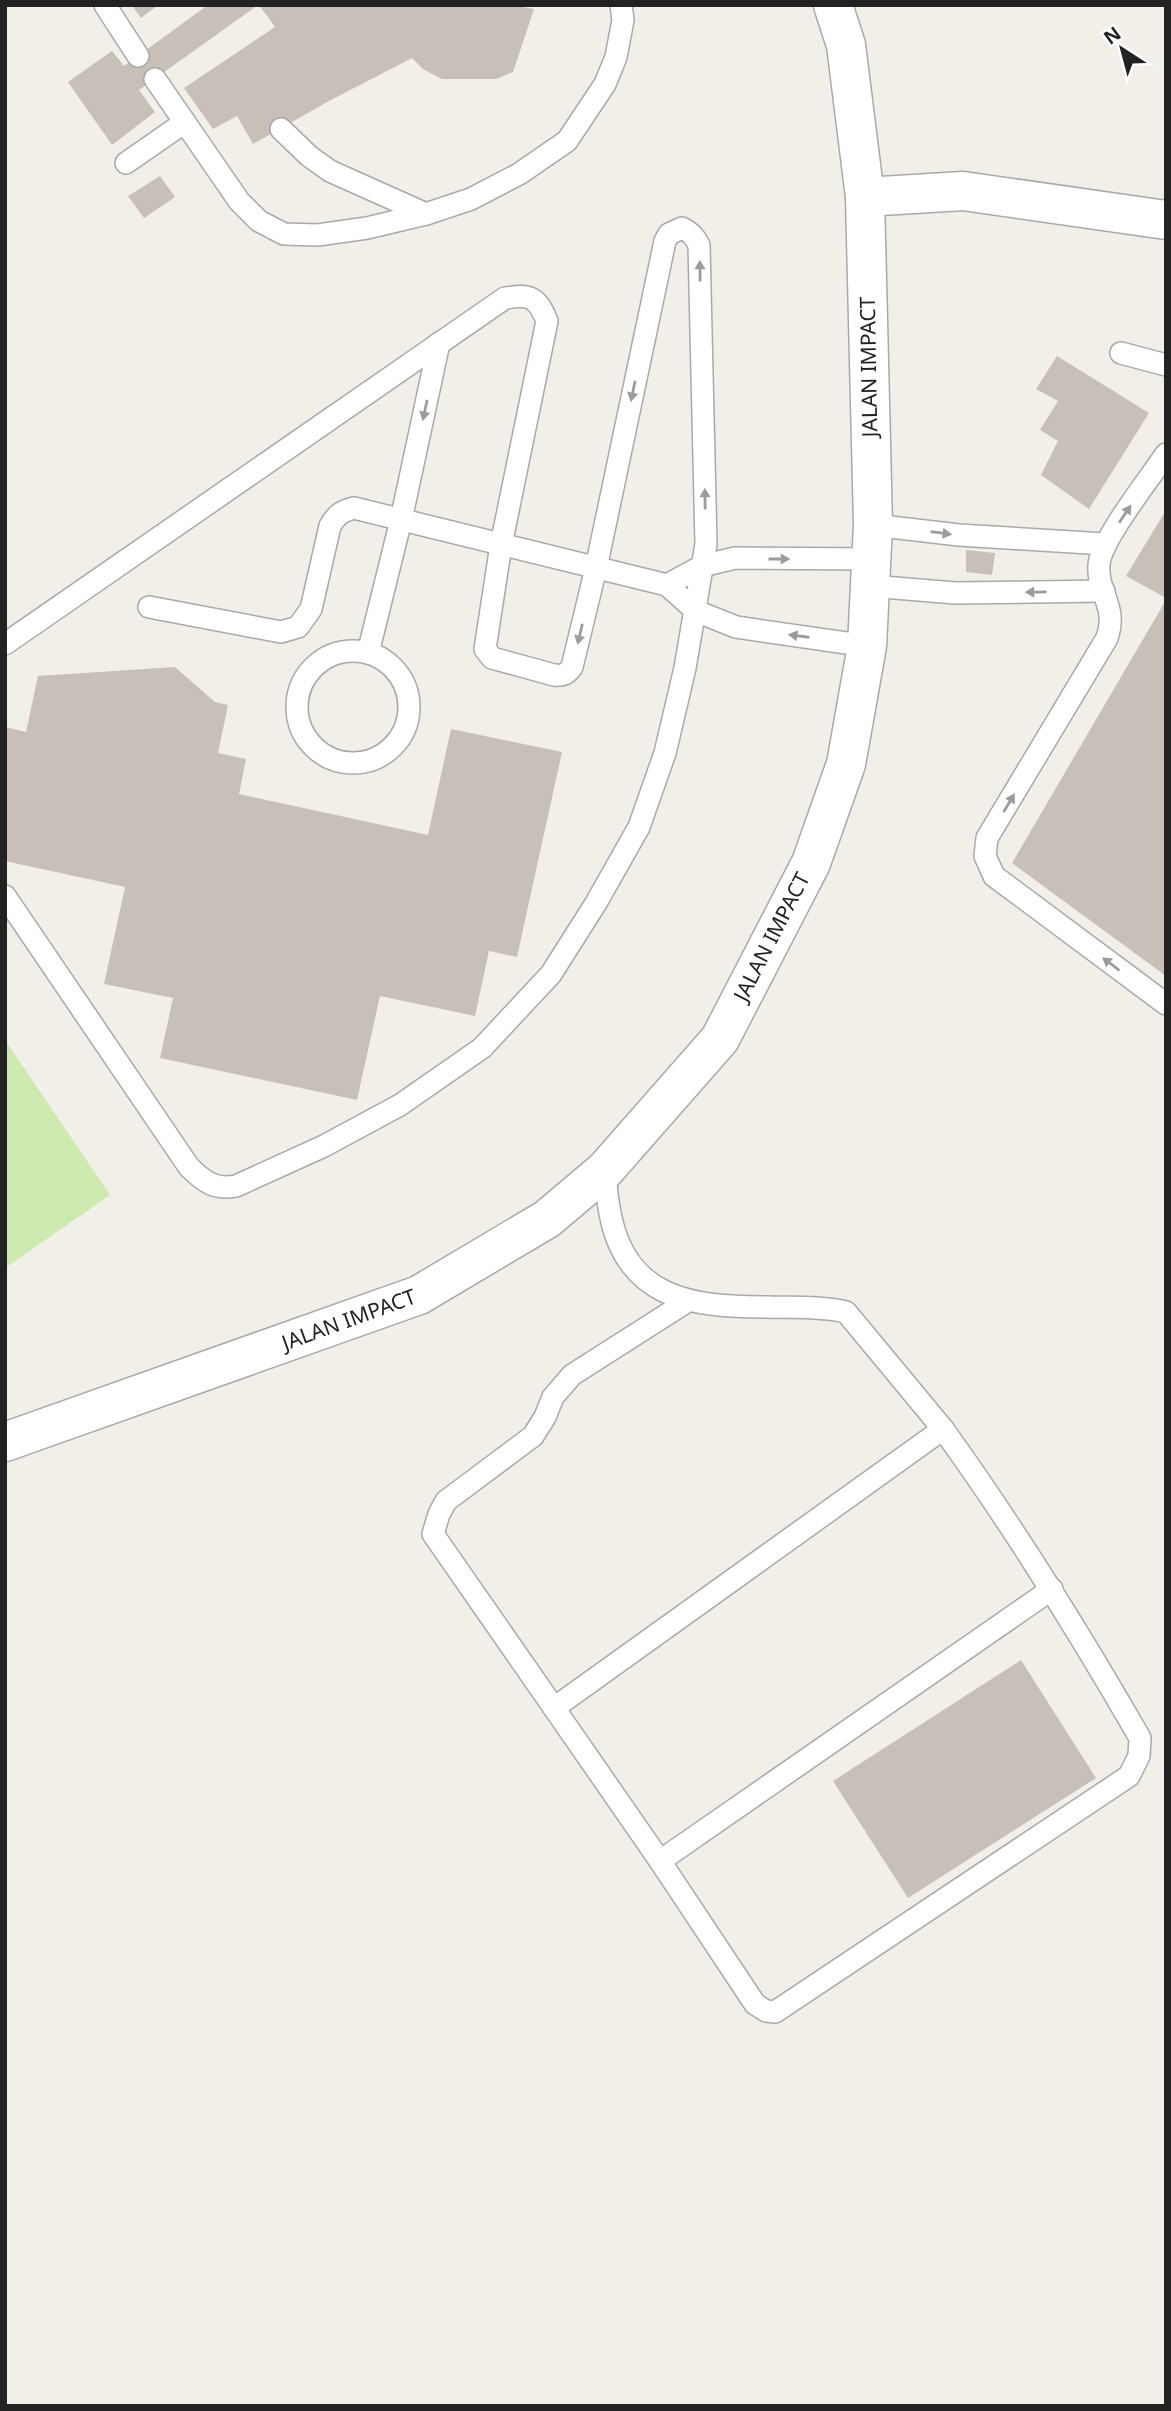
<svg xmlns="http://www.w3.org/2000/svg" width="1171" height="2411" font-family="'Noto Sans',sans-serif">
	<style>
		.grass { fill: #cdebb0 }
		.building { fill: #c7bfb8 }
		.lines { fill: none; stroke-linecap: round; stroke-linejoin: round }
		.service-casing { stroke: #a9a9a9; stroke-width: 24 }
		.minor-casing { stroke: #a9a9a9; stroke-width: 41 }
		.tertiary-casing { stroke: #a9a9a9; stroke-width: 41 }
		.service { stroke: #fff; stroke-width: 21 }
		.minor { stroke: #fff; stroke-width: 38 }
		.tertiary { stroke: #fff; stroke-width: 38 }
		.oneway { fill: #9c9c9c }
		.labels { text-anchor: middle; stroke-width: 5; stroke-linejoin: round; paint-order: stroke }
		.street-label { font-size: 21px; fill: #222; stroke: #fff }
	</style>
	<rect width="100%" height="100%" fill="#f2efe9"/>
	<polygon class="grass" points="5,1040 110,1195 5,1268"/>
	<g class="building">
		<polygon points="132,5 158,5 141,18"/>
		<polygon points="208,5 258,5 139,90 155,112 112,145 68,82 112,51 124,66"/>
		<polygon points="259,5 512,5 534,9 513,72 496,79 442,79 423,69 412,58 329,101 253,144 237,116 213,129 184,88 275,27"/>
		<polygon points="160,176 175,197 144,218 128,196"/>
		<polygon points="1057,356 1149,413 1089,509 1041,475 1058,441 1040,430 1058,401 1036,389"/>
		<polygon points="1166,510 1166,598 1126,576"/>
		<polygon points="966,550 995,553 992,575 966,572"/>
		<polygon points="1166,600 1166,976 1012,863"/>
		<polygon points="175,667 215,702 228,705 218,753 246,759 239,794 428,835 451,729 562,752 517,957 489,951 475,1016 380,996 357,1100 160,1058 173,998 104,984 125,887 5,861 5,727 26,732 38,676"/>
		<polygon points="1021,1660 1096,1778 908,1898 833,1781"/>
	</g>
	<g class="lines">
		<defs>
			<g id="service">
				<polyline points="105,5 138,56"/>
				<polyline points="155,79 239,201 259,221 284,234 318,235 367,228 426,214 471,199 519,174 567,141 605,84 616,57 623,20 621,5"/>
				<polyline points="281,129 309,156 330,171 426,214"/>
				<polyline points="126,163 185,122"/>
				<polyline points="1121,353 1166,365"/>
				<path d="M1166,454c-16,24 -66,87 -67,111 -2,29 19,41 8,73l-120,200 -2,18 9,20 172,128"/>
				<polyline points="873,525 959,535 1105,544"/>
				<polyline points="667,585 702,566 735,558 873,559"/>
				<polyline points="871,586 955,593 1104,591"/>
				<path d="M149,607l132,25 17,-5 13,-18 19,-83c6,-11 12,-15 24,-18l313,77 29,26 40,16 131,19"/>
				<path d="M5,644l500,-346c26,-4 32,-1 42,23l-46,224 -16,104 7,9 62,17c9,1 13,-1 18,-8l24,-99 69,-327 4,-7 13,-6c9,4 13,9 17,17l7,299 -21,124 -20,85 -26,74 -43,76 -45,71 -69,74 -82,57 -76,41 -88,40c-21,4 -32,-4 -47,-19l-184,-271"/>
				<circle cx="353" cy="707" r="56"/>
				<polyline points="368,653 401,520 439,343"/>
				<path d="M605,1170c1,14 2,29 5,43 16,86 82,94 156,94 27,1 54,-1 80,5l97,117 -389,279 -121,-174 6,-20 7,-13 87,-65 12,-19 8,-20 19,-22 116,-74"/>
				<path d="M554,1708l106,153 95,143 11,7 9,1 354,-236 10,-20 1,-18c-61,-106 -125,-209 -197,-309"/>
				<polyline points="660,1861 1052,1589"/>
			</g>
			<polyline id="minor" points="865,197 963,191 1166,220"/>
			<polyline id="tertiary" points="5,1442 419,1295 547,1219 605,1170 720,1039 811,863 846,764 867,646 873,525 865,197 846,45 833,5"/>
		</defs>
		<use href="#service" class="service-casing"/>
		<use href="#minor" class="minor-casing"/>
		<use href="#tertiary" class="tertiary-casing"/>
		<use href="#service" class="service"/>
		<use href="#minor" class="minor"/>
		<use href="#tertiary" class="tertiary"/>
	</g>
	<defs><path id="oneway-solid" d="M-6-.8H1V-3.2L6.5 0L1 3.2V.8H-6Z" transform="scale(1.75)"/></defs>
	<g class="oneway">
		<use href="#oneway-solid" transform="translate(700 271) rotate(-91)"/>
		<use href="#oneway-solid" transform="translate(633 391) rotate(102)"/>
		<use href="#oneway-solid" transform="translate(425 410) rotate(102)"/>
		<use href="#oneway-solid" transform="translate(705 499) rotate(-91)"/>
		<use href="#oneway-solid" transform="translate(1125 514) rotate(-56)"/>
		<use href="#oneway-solid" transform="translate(941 533) rotate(7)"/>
		<use href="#oneway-solid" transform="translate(779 559)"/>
		<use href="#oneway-solid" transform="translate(1036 592) rotate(179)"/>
		<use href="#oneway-solid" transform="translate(580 634) rotate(103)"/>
		<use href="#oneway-solid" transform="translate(799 636) rotate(-172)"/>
		<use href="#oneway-solid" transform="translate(1009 803) rotate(-59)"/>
		<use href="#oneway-solid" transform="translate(1111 964) rotate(-143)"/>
	</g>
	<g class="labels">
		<g class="street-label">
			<text transform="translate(869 367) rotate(-91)" y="7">JALAN IMPACT</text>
			<text transform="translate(772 937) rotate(-63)" y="7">JALAN IMPACT</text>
			<text transform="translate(349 1320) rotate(-20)" y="7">JALAN IMPACT</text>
		</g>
	</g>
	<rect width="1171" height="2411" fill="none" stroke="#222222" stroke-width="14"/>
	<g transform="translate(1122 49) rotate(324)" stroke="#ffffff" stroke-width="5" paint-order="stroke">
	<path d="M0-5L12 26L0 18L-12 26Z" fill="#222222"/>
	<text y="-10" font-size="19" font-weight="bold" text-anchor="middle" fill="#222222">N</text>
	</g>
</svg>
